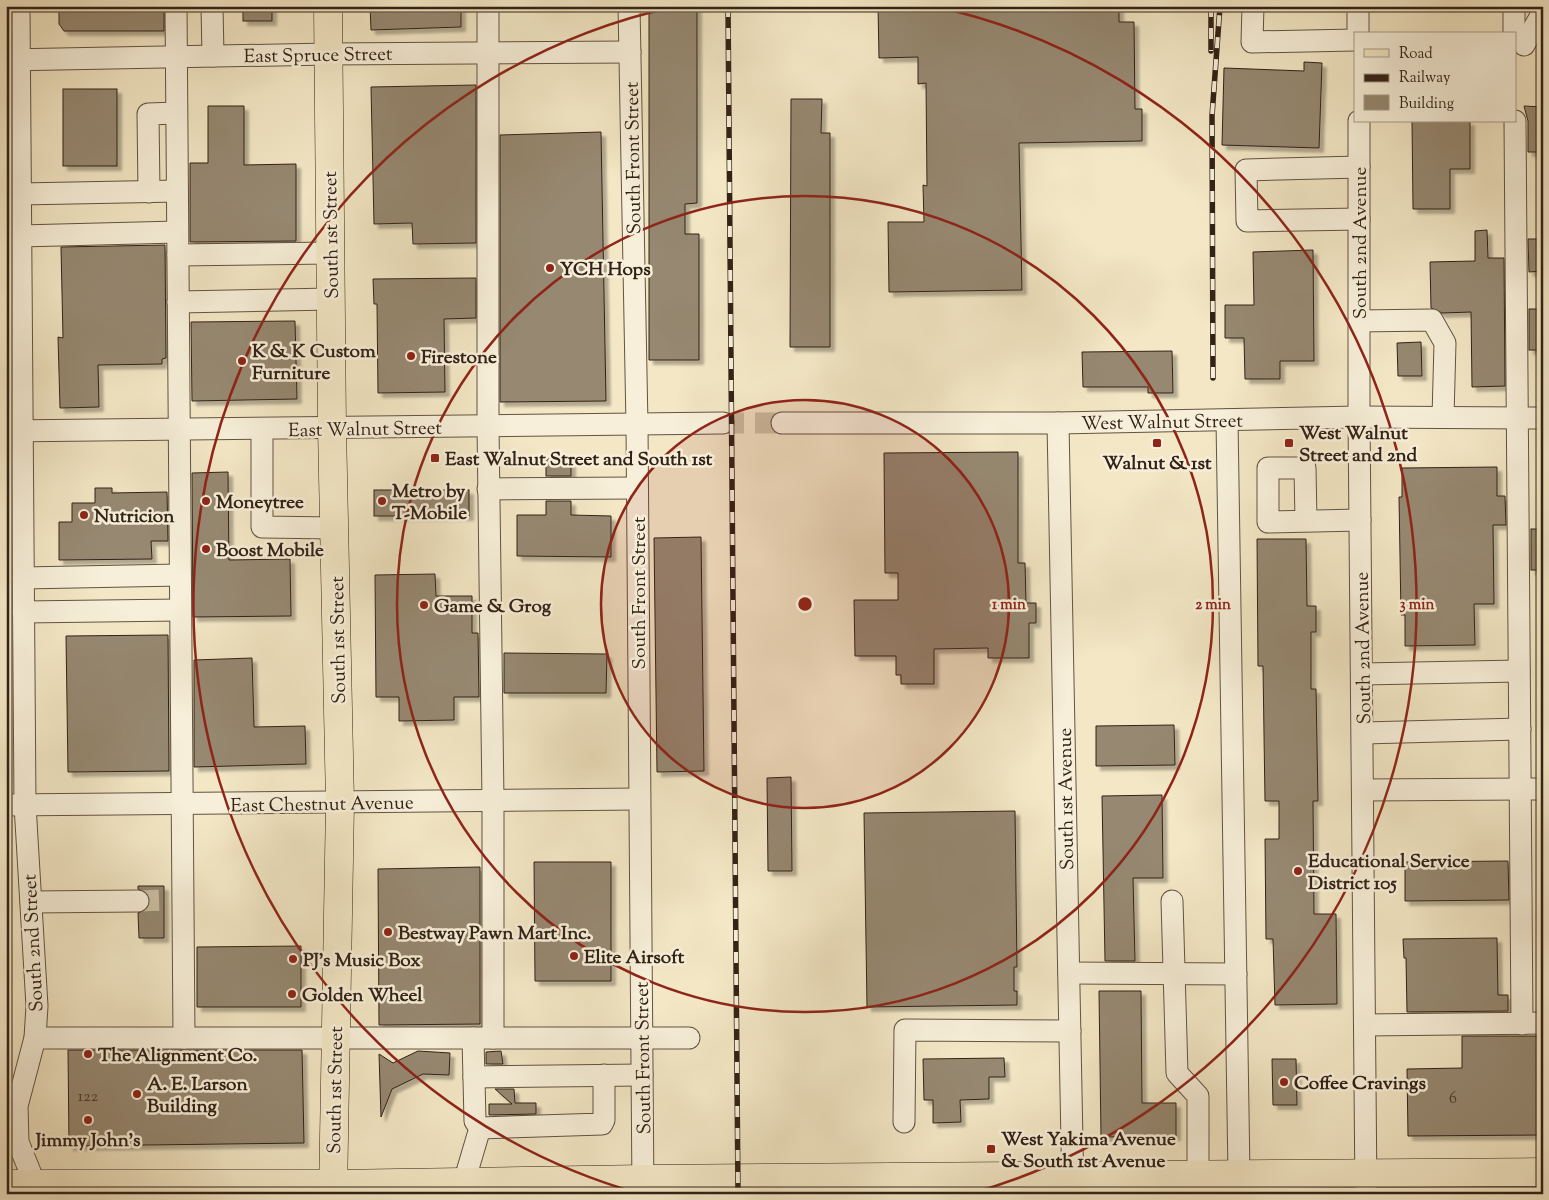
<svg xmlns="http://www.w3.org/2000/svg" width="1549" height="1200" font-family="'Sorts Mill Goudy',serif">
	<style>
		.building { fill: #968871; stroke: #322217; filter: url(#shadow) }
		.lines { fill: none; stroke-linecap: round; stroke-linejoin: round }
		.minor-tunnel { stroke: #ccc0a2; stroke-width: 21; stroke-dasharray: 21 11; stroke-linecap: butt }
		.minor-casing { stroke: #625342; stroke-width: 23 }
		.major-casing { stroke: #322217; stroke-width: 29 }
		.minor { stroke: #f7efd9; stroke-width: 21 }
		.major { stroke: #f3e7c5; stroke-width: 28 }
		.rail-casing { stroke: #322217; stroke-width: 5.5 }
		.rail { stroke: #f7efd9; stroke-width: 4; stroke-dasharray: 11; stroke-linecap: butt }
		.ring { fill: none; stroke: #8f2418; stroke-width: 2.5 }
		.poi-dot { fill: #8f2418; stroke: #f7efd9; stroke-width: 2 }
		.labels { text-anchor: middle; stroke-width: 5; stroke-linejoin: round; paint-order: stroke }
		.number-label { font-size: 16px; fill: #4b3c2e }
		.street-label { font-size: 19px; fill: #322217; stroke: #f7efd9 }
		.poi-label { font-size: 19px; font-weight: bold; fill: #322217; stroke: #f7efd9; text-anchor: start }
		.centre { fill: #8f2418; stroke: #f7efd9; stroke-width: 2.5 }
		.ring-label { font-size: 15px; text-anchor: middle; font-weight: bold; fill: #8f2418; stroke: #f7efd9; stroke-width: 5; stroke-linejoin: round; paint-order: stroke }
	</style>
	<defs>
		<filter id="shadow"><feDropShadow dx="4.5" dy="4.5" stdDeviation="1" flood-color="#0004"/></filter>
	</defs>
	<rect width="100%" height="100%" fill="#f3e7c5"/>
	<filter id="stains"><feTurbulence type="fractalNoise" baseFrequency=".004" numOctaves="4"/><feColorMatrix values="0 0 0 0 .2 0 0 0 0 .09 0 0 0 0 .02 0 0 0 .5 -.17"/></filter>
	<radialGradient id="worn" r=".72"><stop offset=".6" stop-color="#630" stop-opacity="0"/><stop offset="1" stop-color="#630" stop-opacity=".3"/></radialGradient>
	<g class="building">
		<polygon points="59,6 164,6 164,31 64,31 59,24"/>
		<rect x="243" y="6" width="29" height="15"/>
		<polygon points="370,6 461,6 461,27 371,30"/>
		<polygon points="649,6 697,6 697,203 685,204 685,234 699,234 699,360 649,360"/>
		<polygon points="878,6 1119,6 1119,22 1134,22 1135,109 1142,109 1142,141 1019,143 1022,290 889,292 888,222 924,222 923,185 927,186 926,83 918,84 918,57 879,58"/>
		<polygon points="1304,62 1322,63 1319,148 1222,145 1224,68 1304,71"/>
		<polygon points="476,85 476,243 413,244 412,223 374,224 371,87"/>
		<rect x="63" y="89" width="54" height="77"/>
		<polygon points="791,99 822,99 821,133 830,133 830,347 790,347"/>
		<polygon points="208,106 244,106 244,165 296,164 296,241 190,242 190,163 208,163"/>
		<polygon points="1524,106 1543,107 1543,152 1528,152 1528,121"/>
		<polygon points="1412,121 1470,121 1470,169 1450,169 1450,209 1413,209"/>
		<polygon points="601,132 606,401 500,402 500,135"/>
		<polygon points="1487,230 1488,258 1504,258 1505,386 1472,387 1471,312 1442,313 1431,308 1430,262 1475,261 1475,231"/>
		<polygon points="1528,239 1543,239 1543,271 1529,272"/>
		<polygon points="165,245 166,358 162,359 162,364 98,365 99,407 60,408 58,337 63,338 61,247"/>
		<polygon points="1313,250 1314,361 1280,361 1280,379 1245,379 1244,338 1225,338 1225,305 1254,305 1253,252"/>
		<polygon points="476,278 476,318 444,319 445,392 378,393 377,304 374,304 373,279"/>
		<rect x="1529" y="309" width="14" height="41"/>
		<polygon points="295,321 297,399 192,401 191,322"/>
		<polygon points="1421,342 1422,376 1398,376 1397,343"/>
		<polygon points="1172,351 1173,393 1148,393 1148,387 1083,387 1082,352"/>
		<polygon points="1018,452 1018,563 1025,563 1026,603 1036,603 1036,623 1029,623 1029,658 988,658 988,648 934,649 934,684 901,684 901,675 896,675 896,656 855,656 854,600 898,600 898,573 885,573 884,453"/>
		<rect x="546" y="459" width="25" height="17"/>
		<polygon points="1497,467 1497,496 1505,496 1506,525 1493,525 1494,604 1474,604 1475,645 1405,646 1405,615 1401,615 1399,497 1402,497 1402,468"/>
		<polygon points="228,472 229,560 290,559 291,616 193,617 192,473"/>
		<polygon points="95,488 112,488 112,493 167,492 168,541 151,541 152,559 59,560 59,522 72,522 72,503 95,503"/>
		<rect x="374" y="490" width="95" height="26"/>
		<polygon points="546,501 571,501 571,515 611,516 611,557 517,556 517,515 546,515"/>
		<rect x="1531" y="529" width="12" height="41"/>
		<polygon points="701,537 704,771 657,772 654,538"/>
		<polygon points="1257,539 1306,539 1307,606 1316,606 1316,632 1311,632 1311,689 1316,689 1318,801 1313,801 1314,914 1336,914 1337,1004 1275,1005 1273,939 1266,939 1265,839 1279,839 1279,801 1265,801 1263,666 1258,666"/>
		<polygon points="435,574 436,596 472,596 472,633 478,633 479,697 454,697 454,720 399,721 399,697 376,697 375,575"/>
		<polygon points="168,635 169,771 68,772 66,636"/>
		<polygon points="504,653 607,654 606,693 504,693"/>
		<polygon points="252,658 254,727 305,726 306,764 194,767 194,660"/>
		<polygon points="1174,725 1175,765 1096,766 1096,726"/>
		<polygon points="791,777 792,871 768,871 767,778"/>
		<polygon points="1162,795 1163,878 1133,878 1135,961 1105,961 1102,796"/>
		<polygon points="1015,811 1017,967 1014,967 1014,991 1017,991 1017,1005 867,1007 864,813"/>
		<polygon points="1508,861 1509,900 1405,901 1405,862"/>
		<polygon points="534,862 611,862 611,981 535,981"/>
		<polygon points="480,867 480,1024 379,1025 378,869"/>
		<polygon points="138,886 164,886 164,938 139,938 138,913 149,908 150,900 148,894 138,889"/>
		<polygon points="1497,938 1498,995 1508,995 1508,1011 1407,1012 1406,958 1404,958 1403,939"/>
		<polygon points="301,946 301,1007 197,1007 197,947"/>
		<polygon points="1099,991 1141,991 1142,1103 1176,1103 1176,1136 1101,1137"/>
		<polygon points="1462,1036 1543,1036 1543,1135 1408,1136 1407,1069 1462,1068"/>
		<polygon points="68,1050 302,1050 304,1143 69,1146"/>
		<polygon points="418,1051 450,1053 449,1075 423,1074 392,1089 381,1117 379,1054 393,1063"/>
		<polygon points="501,1051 503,1064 486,1064 486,1052"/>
		<polygon points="1004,1058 1005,1077 989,1077 989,1099 960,1100 961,1122 933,1123 933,1100 924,1100 923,1059"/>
		<polygon points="1272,1059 1296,1059 1297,1105 1273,1105"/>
		<polygon points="495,1089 514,1089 515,1103 536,1103 536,1114 489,1115 489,1104 512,1104"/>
	</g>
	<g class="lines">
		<g class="minor-tunnel">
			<polyline points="723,423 782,423"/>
			<polyline points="138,901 164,900"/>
		</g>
		<defs>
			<g id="minor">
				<polyline points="19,6 25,805 37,1006 35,1038 17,1106 18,1142 35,1184 35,1194"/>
				<polyline points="176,6 184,1038"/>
				<polyline points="212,6 213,56"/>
				<polyline points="488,6 488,426 493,801 493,1038"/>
				<polyline points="629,6 637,425 643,1194"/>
				<polyline points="1253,6 1252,42 1355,40"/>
				<polyline points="1358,6 1358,34"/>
				<polyline points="1514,6 1514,34"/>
				<polyline points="1524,45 1543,12"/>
				<polyline points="6,60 328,54 630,52"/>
				<polyline points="1359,121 1359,417 1366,1194"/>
				<polyline points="1515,121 1522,1024"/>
				<polyline points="149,192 148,114 176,113"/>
				<polyline points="20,194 177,191"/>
				<polyline points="1359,219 1247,221 1246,170 1359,167"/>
				<polyline points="20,236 177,232"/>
				<polyline points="178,255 330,253"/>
				<polyline points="178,302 331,299"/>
				<polyline points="1359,321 1432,320 1445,343 1443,417"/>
				<polyline points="1227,420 1239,1174"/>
				<polyline points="782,423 1058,423 1359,417 1543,418"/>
				<polyline points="1058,423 1073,1194"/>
				<polyline points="262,429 262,527 334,528"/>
				<polyline points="6,431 723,423"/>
				<polyline points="488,489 637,488"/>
				<polyline points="1306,521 1305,468 1268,468 1268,522 1360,520"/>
				<polyline points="23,578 180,575"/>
				<polyline points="23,612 180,610"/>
				<polyline points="1362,674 1519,671"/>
				<polyline points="1363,733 1520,729"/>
				<polyline points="1363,790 1543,789"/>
				<polyline points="6,805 638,799"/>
				<polyline points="1172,901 1177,1073 1198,1096 1198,1175"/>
				<polyline points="31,902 138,901"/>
				<polyline points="1069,973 1236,974"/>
				<polyline points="1365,1025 1543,1023"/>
				<polyline points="35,1038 689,1038"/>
				<polyline points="473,1038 475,1121 480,1128"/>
				<polyline points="474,1077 642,1075"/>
				<polyline points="904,1122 905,1030 1070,1031"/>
				<polyline points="1217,1174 1217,1194"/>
				<polyline points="1264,1174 1265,1194"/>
				<polyline points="464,1182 480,1128 602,1124 604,1120 604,1075"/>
			</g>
			<g id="major">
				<polyline points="328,6 332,428 340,803 333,1194"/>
				<polyline points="6,1184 333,1184 643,1179 1543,1172"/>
			</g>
		</defs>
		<use href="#minor" class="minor-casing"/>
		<use href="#major" class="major-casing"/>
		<use href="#minor" class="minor"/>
		<use href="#major" class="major"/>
		<defs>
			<g id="rail">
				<polyline points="728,6 738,1194"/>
				<polyline points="1211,6 1211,51"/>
				<polyline points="1213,378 1212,116 1220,6"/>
			</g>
		</defs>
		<use href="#rail" class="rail-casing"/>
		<use href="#rail" class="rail"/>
	</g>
	<circle cx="805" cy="604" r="204" fill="#8f2418" fill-opacity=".12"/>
	<g class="ring">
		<circle cx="805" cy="604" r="204"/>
		<circle cx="805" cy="604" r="408"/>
		<path d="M641 1194A612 612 0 0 1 673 7M937 7A612 612 0 0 1 969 1194"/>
	</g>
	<g class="poi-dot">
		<circle cx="550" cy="268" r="5"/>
		<circle cx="411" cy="356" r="5"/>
		<circle cx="242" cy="361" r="5"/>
		<rect x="1152" y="438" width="10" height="10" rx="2.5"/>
		<rect x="1284" y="438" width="10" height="10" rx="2.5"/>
		<rect x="430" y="453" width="10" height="10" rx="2.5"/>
		<circle cx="206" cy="501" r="5"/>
		<circle cx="382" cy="501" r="5"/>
		<circle cx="84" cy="515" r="5"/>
		<circle cx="206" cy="549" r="5"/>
		<circle cx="424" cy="605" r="5"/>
		<circle cx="1298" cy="871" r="5"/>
		<circle cx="388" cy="932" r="5"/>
		<circle cx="574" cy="956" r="5"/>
		<circle cx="293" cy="959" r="5"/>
		<circle cx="292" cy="994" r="5"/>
		<circle cx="88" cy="1054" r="5"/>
		<circle cx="1284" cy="1082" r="5"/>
		<circle cx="137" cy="1094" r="5"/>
		<circle cx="88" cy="1120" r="5"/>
		<rect x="986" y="1144" width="10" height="10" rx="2.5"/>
	</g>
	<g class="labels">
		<g class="number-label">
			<text x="88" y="1101">122</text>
			<text x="1453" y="1103">6</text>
		</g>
		<g class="street-label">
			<text transform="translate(318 54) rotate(-1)" y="7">East Spruce Street</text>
			<text transform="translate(632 158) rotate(-91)" y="7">South Front Street</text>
			<text transform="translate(330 235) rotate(-91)" y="7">South 1st Street</text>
			<text transform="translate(1359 243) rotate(-90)" y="7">South 2nd Avenue</text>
			<text transform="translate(1162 421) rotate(-1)" y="7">West Walnut Street</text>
			<text transform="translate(365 428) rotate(-1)" y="7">East Walnut Street</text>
			<text transform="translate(638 593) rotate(-90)" y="7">South Front Street</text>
			<text transform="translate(337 640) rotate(-91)" y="7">South 1st Street</text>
			<text transform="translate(1362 648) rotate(-91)" y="7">South 2nd Avenue</text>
			<text transform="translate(1065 799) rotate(-91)" y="7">South 1st Avenue</text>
			<text transform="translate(322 803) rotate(-1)" y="7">East Chestnut Avenue</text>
			<text transform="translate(32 943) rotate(-93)" y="7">South 2nd Street</text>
			<text transform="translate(642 1058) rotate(-91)" y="7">South Front Street</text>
			<text transform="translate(334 1090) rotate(-89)" y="7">South 1st Street</text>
		</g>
		<g class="poi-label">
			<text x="560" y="275">YCH Hops</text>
			<text x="252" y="357">K &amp; K Custom<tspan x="252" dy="22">Furniture</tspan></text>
			<text x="421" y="363">Firestone</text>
			<text x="1299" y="439">West Walnut<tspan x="1299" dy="22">Street and 2nd</tspan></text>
			<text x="445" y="465">East Walnut Street and South 1st</text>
			<text x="1157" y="469" text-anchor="middle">Walnut &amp; 1st</text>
			<text x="392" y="497">Metro by<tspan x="392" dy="22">T-Mobile</tspan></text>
			<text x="216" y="508">Moneytree</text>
			<text x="94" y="522">Nutricion</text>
			<text x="216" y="556">Boost Mobile</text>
			<text x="434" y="612">Game &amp; Grog</text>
			<text x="1308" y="867">Educational Service<tspan x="1308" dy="22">District 105</tspan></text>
			<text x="398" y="939">Bestway Pawn Mart Inc.</text>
			<text x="584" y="963">Elite Airsoft</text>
			<text x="303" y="966">PJ's Music Box</text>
			<text x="302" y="1001">Golden Wheel</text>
			<text x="98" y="1061">The Alignment Co.</text>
			<text x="1294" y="1089">Coffee Cravings</text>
			<text x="147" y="1090">A. E. Larson<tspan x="147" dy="22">Building</tspan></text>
			<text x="1001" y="1145">West Yakima Avenue<tspan x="1001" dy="22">&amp; South 1st Avenue</tspan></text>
			<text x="88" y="1146" text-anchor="middle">Jimmy John's</text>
		</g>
	</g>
	<circle cx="805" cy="604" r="8" class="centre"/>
	<g class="ring-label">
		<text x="1009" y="609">1 min</text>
		<text x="1213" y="609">2 min</text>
		<text x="1417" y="609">3 min</text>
	</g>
	<rect width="1549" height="1200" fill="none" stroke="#f3e7c5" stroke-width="25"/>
	<rect x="8" y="8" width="1534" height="1185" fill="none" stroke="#322217" stroke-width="2.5"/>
	<rect x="12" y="12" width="1524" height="1175" fill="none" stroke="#322217"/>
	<rect x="1354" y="32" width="162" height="90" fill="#f7efd9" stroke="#a89d8b"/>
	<rect x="1364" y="49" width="25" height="8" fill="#f3e7c5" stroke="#a89d8b"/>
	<text x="1399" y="58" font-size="15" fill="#322217">Road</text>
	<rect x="1364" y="74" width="25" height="8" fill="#322217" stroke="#a89d8b"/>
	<text x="1399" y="82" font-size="15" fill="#322217">Railway</text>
	<rect x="1364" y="95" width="25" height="15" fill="#968871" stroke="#a89d8b"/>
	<text x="1399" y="108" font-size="15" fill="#322217">Building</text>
	<rect width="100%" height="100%" filter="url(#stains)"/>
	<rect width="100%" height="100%" fill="url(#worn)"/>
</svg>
